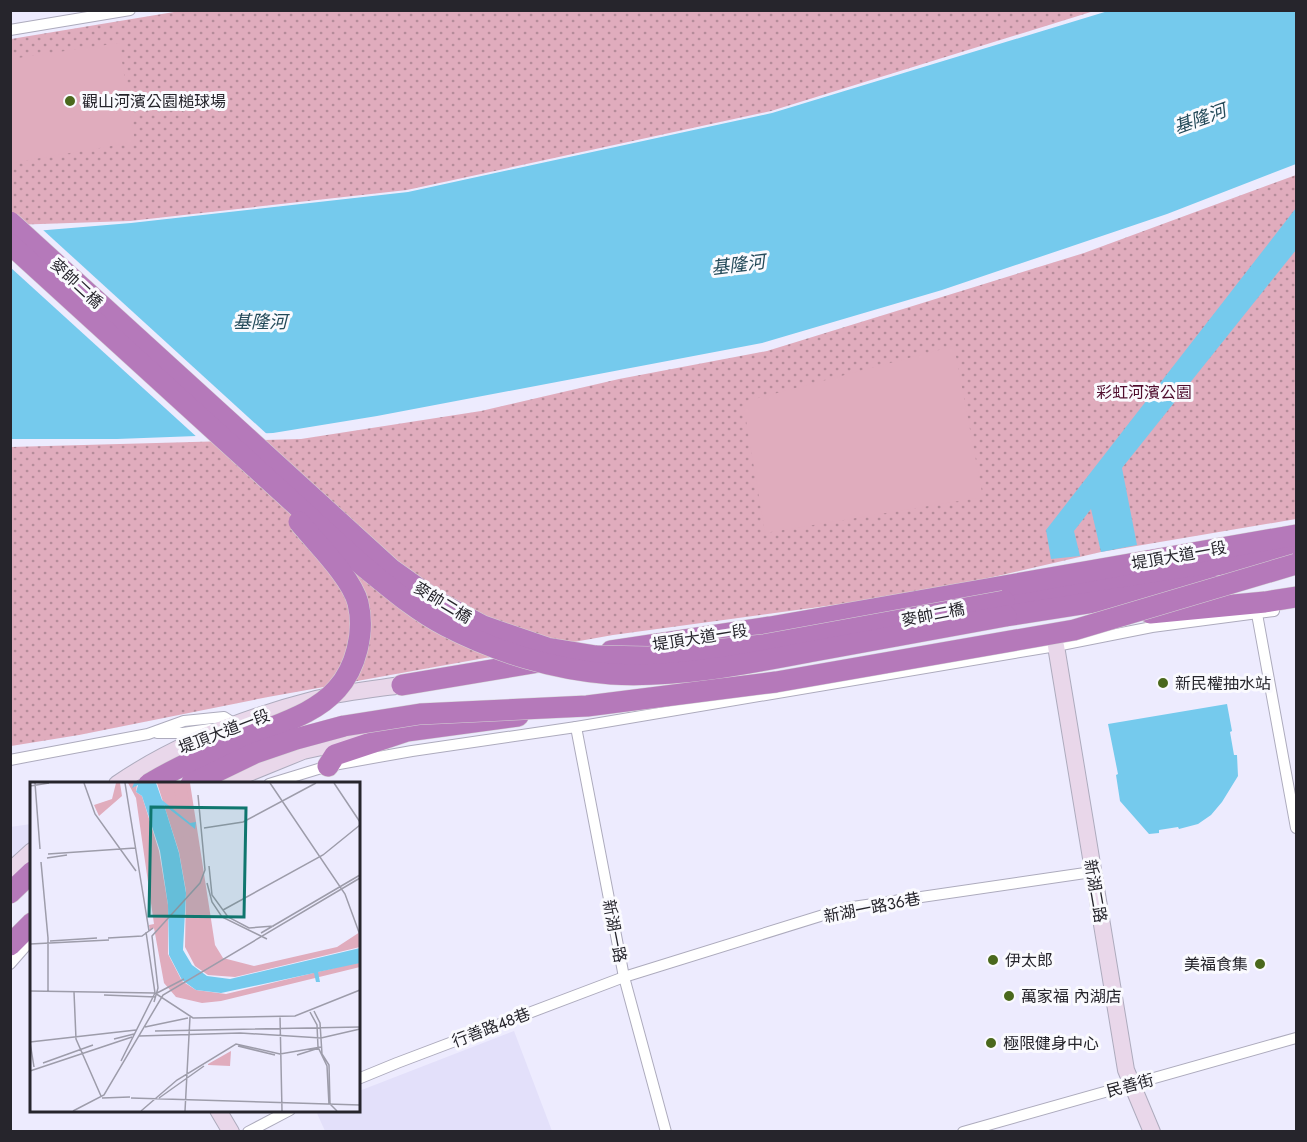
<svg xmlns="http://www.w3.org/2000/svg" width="1307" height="1142" font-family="Jost,'Noto Sans TC',sans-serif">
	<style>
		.built { fill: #e3e0fa }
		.park { fill: url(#park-dots) }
		.pitch { fill: #e0acbd }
		.water { fill: #75caed }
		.pier { fill: #edebfe }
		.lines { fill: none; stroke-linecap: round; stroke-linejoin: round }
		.street-casing { stroke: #adabbd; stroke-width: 12 }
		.secondary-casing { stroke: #adabbd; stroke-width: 18 }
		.highway-casing { stroke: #d4d3d5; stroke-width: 22 }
		.street { stroke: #fff; stroke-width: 10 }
		.secondary { stroke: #e9d7ea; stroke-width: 16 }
		.highway { stroke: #b579ba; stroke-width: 21 }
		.highway-bridge-casing { stroke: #d4d3d5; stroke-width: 22; stroke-linecap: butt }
		.highway-bridge { stroke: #b579ba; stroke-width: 21 }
		.poi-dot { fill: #4a681c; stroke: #fafafe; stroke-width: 2 }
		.labels { text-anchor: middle; stroke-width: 6; stroke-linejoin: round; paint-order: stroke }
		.poi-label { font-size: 16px; fill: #26252c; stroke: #fafafe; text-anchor: start }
		.street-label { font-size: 16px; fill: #26252c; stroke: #fafafe }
		.park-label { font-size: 16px; fill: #4f0d2d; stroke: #fafafe }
		.water-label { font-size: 18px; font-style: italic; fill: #244a59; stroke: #fafafe }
		.inset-road { fill: none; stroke: #9d9caa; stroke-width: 1.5 }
		.view { fill: #0f766e; fill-opacity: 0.15; stroke: #0f766e; stroke-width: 3 }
		.inset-edge { fill: none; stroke: #26252c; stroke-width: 3 }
	</style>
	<defs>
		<pattern id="park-dots" width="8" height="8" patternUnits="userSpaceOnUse" patternTransform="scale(1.5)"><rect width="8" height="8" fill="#e0acbd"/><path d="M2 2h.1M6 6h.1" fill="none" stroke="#b58c9a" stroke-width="1.8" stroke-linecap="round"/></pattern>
	</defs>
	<rect width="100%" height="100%" fill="#edebfe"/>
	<g class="built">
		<polygon points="31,824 31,846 10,867 10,827"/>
		<polygon points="514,1031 552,1131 325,1131 316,1111 358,1110 359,1091"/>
	</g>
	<g class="park">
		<polygon points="186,10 1094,11 771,111 407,190 130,221 11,225 11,39"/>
		<polygon points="1296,175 1296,519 1101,552 929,592 613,635 268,697 79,735 11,746 11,447 301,439 481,411 619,379 767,351 1084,253"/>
	</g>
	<g class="pitch">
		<polygon points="119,43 135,142 11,163 11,59"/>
		<polygon points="954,346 983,497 765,533 743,402"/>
	</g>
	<g class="water">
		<polygon points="1108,11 1296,11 1296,164 1167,214 942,290 762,343 377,416 273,433 117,439 11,439 11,233 131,223 408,192 772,113"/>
		<polygon points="1296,208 1296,250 1122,468 1137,545 1101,552 1091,509 1074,531 1080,556 1051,559 1046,530"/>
		<polygon points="1227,704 1232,731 1230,732 1234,755 1237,755 1238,776 1222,802 1211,815 1198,824 1179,829 1178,827 1159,830 1159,833 1149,834 1120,801 1116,775 1118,774 1108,724"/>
	</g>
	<polygon class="pier" points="42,229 269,436 199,439 10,267 10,230"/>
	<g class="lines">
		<defs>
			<g id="street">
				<polyline points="10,30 130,10"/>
				<polyline points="1257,614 1296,828"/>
				<polyline points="576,727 624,977 666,1132"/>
				<polyline points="157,733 183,733 210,729"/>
				<polyline points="10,760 148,734 184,721 224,717 235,724"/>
				<polyline points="269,784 328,766 412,751 576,727 1056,646 1152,627 1274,611"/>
				<polyline points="10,964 32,939"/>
				<polyline points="358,1079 397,1063 624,977 846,908 1092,872"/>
				<polyline points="248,1132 290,1110"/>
				<polyline points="963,1132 1296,1038"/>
			</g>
			<g id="secondary">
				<polyline points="1056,646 1126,1070 1152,1132"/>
				<path d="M117,784c60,-41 129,-67 199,-85 28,-7 58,-10 86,-14"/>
				<polyline points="222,784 303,751 363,738"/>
				<polyline points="10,871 32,851"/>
				<polyline points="218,1110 231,1132"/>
			</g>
			<g id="highway">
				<polyline points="1004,601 1223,564 1296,548"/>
				<polyline points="1150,613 1265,602 1296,597"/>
				<polyline points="1006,616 1210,584"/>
				<polyline points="611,651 770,627 1296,535"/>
				<polyline points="402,685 545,661"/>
				<polyline points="328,766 335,755 407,731 518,716"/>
				<polyline points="10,893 32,872"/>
				<polyline points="10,945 32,923"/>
			</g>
		</defs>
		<use href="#street" class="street-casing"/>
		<use href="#secondary" class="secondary-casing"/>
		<use href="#highway" class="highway-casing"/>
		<use href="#street" class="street"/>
		<use href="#secondary" class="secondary"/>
		<use href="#highway" class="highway"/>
		<defs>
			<g id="highway-bridge">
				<polyline points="10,222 391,569 436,601 483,626 547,648 596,656 649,657 763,645 1004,601"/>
				<path d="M10,244l352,321c27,22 53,45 84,61 50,26 109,44 165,48 64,4 135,-10 198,-22 66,-12 131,-24 197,-36"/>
				<path d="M149,784c33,-20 68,-34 104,-49 28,-12 63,-22 84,-46 19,-21 28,-57 21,-86 -6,-25 -42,-60 -59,-81"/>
				<polyline points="191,784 255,753 296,739 344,726 420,714 587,706 776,682 1074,630 1296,564"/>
			</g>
		</defs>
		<use href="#highway-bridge" class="highway-bridge-casing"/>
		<use href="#highway-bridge" class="highway-bridge"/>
	</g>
	<g class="poi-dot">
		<circle cx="70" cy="101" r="6"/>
		<circle cx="1163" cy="683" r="6"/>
		<circle cx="993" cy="960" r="6"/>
		<circle cx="1260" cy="964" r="6"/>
		<circle cx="1009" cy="996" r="6"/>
		<circle cx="991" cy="1043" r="6"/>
	</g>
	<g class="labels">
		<g class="poi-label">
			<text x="82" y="107">觀山河濱公園槌球場</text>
			<text x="1175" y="689">新民權抽水站</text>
			<text x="1005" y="966">伊太郎</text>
			<text x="1248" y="970" text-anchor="end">美福食集</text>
			<text x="1021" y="1002">萬家福 內湖店</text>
			<text x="1003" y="1049">極限健身中心</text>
		</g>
		<g class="street-label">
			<text transform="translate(77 283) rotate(43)" y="6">麥帥二橋</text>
			<text transform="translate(1179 555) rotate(-10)" y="6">堤頂大道一段</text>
			<text transform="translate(443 602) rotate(31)" y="6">麥帥二橋</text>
			<text transform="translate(933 614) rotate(-11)" y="6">麥帥二橋</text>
			<text transform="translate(700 637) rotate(-9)" y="6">堤頂大道一段</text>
			<text transform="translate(224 731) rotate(-21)" y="6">堤頂大道一段</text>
			<text transform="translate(1096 891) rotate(80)" y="6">新湖二路</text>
			<text transform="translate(872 907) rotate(-11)" y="6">新湖一路36巷</text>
			<text transform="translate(615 931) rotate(79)" y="6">新湖一路</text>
			<text transform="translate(491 1027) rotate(-21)" y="6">行善路48巷</text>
			<text transform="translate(1130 1085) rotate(-15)" y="6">民善街</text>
		</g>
		<g class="park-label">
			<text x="1144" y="398">彩虹河濱公園</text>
		</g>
		<g class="water-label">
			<text transform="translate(1200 119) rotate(-20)" y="6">基隆河</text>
			<text transform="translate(738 265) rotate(-7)" y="6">基隆河</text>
			<text x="260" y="328">基隆河</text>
		</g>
	</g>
	<g transform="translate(30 782)">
		<rect width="330" height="330" fill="#edebfe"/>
		<path d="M86,1h4l2,13 -23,20 -5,-11 18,-6zM98,1h6v4l3,-3 -1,8 6,4 17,55 9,54v49l14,27 14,9 30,4 133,-32 1,5 -139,34 -19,2 -26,-6 -12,-14 -10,-55 -4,3 -1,-6 5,-1 -18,-126zM127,1h33l25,162 8,13 31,8 83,-19 23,-15v15l-125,30 -27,-2 -13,-9 -10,-19 1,-56 -7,-39zM201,269l-1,15 -22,-1v-1z" fill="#e0acbd"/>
		<path d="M137,1h19l3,18 -13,2 -2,-18zM149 62a8 8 0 1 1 16 0a8 8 0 1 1-16 0Z" fill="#e0acbd"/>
		<path d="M104,1h22l6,17 28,23 6,-1 -1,7 -31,-24 15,48 7,40 -3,57 9,15 15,11 23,3 130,-31v15l-42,9 2,10h-4l-2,-9 -93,20 -25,-3 -14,-10 -13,-25 -1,-50 -8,-54 -18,-55 -6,-4 2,-7 -6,3z" fill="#75caed"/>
		<path class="inset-road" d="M5,1l5,66M54,1l11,31 41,57M95,1l24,148M240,1l75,111 15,41M304,1l26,39M0,4l19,-3M174,46l39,-6 73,-39M18,72l87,-6M17,76l20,-3M11,80l7,76v54M179,84l3,29 16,22 21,11 25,-2M177,101l5,19 10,15 45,22M193,128l100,-55 37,-30M231,151l99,-58M78,156l34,-2 11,-8M20,159l47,-3M0,162l79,-4M0,209l125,2 38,25 102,-2 65,-26M44,210l2,47 25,57M127,211l27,-14M74,213l52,2M124,220l4,-14 -6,-52 48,-53 5,-13 -7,-75M284,229l6,12 2,31 7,11 1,39 7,7M280,230l7,13 1,22 9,19 2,39M250,234l2,95M115,245l43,-9M125,249l205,-4M109,254l101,-3 81,5 39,-9M84,257l20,-5M0,260l106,-12M0,260l4,25M208,264l37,9M267,273l22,-7M91,279l34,-68 -9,-61M13,281l50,-18M0,289l102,-34M72,316l28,-1M101,316l229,7M129,316l45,-32M43,329l31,-16 59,-100 197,-117M111,329l36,-31 59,-36 44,10 41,-7M155,329l5,-94"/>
		<path class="view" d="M121,25l95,1 -2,109 -95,-1z"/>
		<rect width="330" height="330" class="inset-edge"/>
	</g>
	<rect width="1307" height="1142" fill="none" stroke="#26252c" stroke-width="24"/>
</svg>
